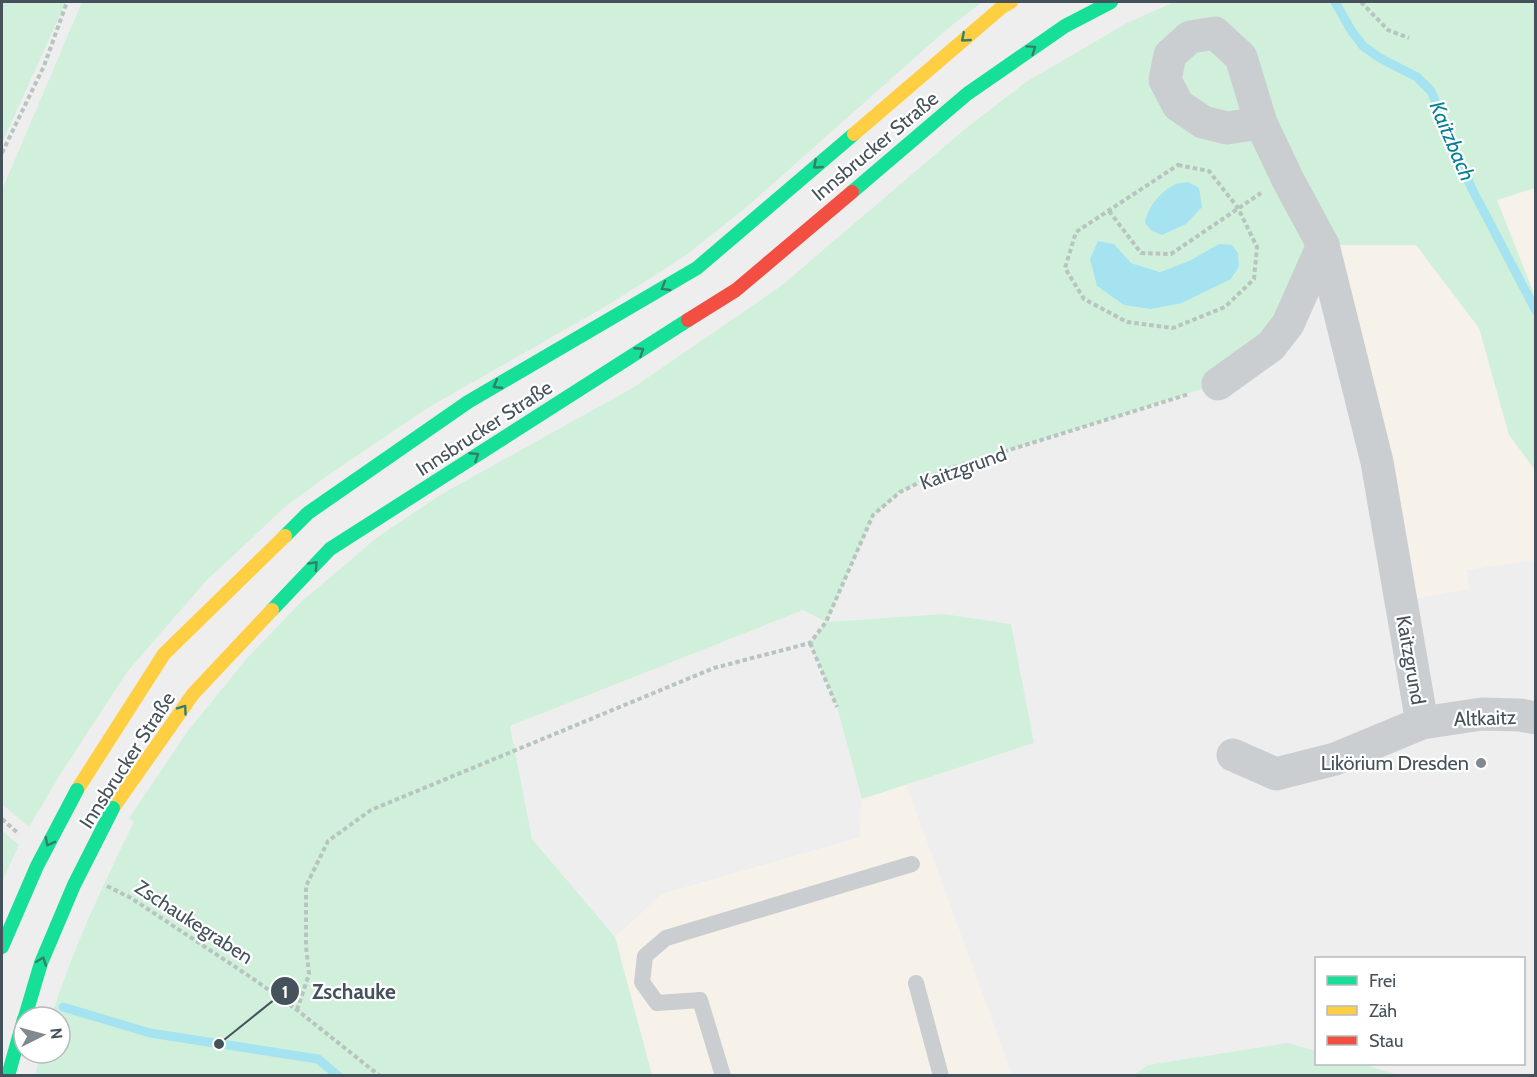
<svg xmlns="http://www.w3.org/2000/svg" width="1537" height="1077" font-family="Cabin,sans-serif">
	<style>
		.commercial { fill: #f7f2e9 }
		.green { fill: #d1f0db; fill-rule: evenodd }
		.water { fill: #a4e3ef }
		.lines { fill: none; stroke-linecap: round; stroke-linejoin: round }
		.stream { stroke: #a4e3ef; stroke-width: 9 }
		.path { stroke: #b7c4bf; stroke-width: 4; stroke-dasharray: 4.5 3; stroke-linecap: butt }
		.lane { stroke: #caced0; stroke-width: 16 }
		.street { stroke: #caced0; stroke-width: 33 }
		.fast { stroke: #16e098; stroke-width: 14 }
		.slow { stroke: #ffcf43; stroke-width: 14 }
		.jam { stroke: #f24e42; stroke-width: 14 }
		.fast-bridge { stroke: #16e098; stroke-width: 14 }
		.oneway { stroke: #377d6e }
		.poi-dot { fill: #80898f; stroke: #fff; stroke-width: 2 }
		.labels { text-anchor: middle; stroke-width: 4.5; stroke-linejoin: round; paint-order: stroke }
		.street-label { font-size: 20px; fill: #45525c; stroke: #fff }
		.poi-label { font-size: 20px; fill: #45525c; stroke: #fff; text-anchor: end }
		.water-label { font-size: 21px; font-style: italic; fill: #077f96; stroke: #fff }
		.leader { fill: none; stroke: #45525c; stroke-width: 2 }
		.callout-dot { fill: #45525c; stroke: #fff; stroke-width: 2 }
		.mark-label { font-size: 18px; text-anchor: middle; font-weight: bold; fill: #fff }
		.callout-label { font-size: 21px; text-anchor: middle; font-weight: bold; fill: #45525c; stroke: #fff; stroke-width: 4.5; stroke-linejoin: round; paint-order: stroke }
	</style>
	<rect width="100%" height="100%" fill="#efeeee"/>
	<g class="commercial">
		<polygon points="1535,188 1535,296 1496,200"/>
		<polygon points="1323,245 1416,245 1479,328 1509,434 1535,470 1536,518 1534,519 1535,560 1467,570 1469,589 1407,600"/>
		<polygon points="906,784 1012,1075 652,1075 615,937 662,894 860,837 862,799"/>
	</g>
	<g class="green">
		<polygon points="2,2 66,2 2,143"/>
		<polygon points="82,2 982,2 946,30 748,206 685,256 608,305 426,409 327,476 285,507 206,581 127,672 58,778 29,827 2,804 2,190"/>
		<path d="M1174,2h361v186l-38,12 38,96v174l-26,-35 -30,-107 -63,-83h-92l-11,25 -95,114 -273,86 -45,22 -27,24 -46,106 116,-8 68,10 23,119 -172,56 -25,-92 -27,-64 16,-21 -23,-12 -293,116 22,113 83,98 37,138 -617,1 5,-23h20v-36h-9c22,-68 51,-131 83,-195l-5,-4 58,-86 61,-75 54,-56 77,-65 61,-41 194,-108 147,-101 184,-157 61,-47 101,-59zM1098,241l16,3 17,19 29,9 29,-11 30,-17 20,22 -8,13 -49,24 -92,-44z"/>
		<polygon points="2,831 19,845 2,882"/>
		<polygon points="1288,1043 1316,1051 1316,1064 1361,1064 1399,1075 1134,1075 1148,1065"/>
	</g>
	<g class="water">
		<path d="M1188,182l11,6 3,19 -16,17 -24,11 -10,-4 -7,-8c2,-15 15,-31 29,-38 3,-2 9,-2 14,-3z"/>
		<polygon points="1098,241 1114,244 1131,263 1160,272 1189,261 1219,244 1232,245 1238,253 1239,266 1231,279 1182,303 1151,309 1124,305 1097,286 1090,259"/>
	</g>
	<g class="lines">
		<g class="stream">
			<polyline points="1335,2 1351,30 1363,46 1380,58 1417,77 1431,91 1472,189 1536,311"/>
			<polyline points="63,1007 150,1033 318,1059 338,1076"/>
		</g>
		<g class="path">
			<polyline points="1361,2 1388,30 1409,38"/>
			<polyline points="2,153 44,66 67,2"/>
			<polygon points="1178,165 1209,171 1238,208 1257,247 1254,279 1225,307 1173,328 1127,322 1084,299 1065,268 1076,232"/>
			<polyline points="1109,211 1141,253 1171,254 1261,193"/>
			<polyline points="810,643 837,707"/>
			<polyline points="2,819 19,834"/>
			<polyline points="107,886 131,898 252,978 297,1010 380,1076"/>
			<polyline points="297,1010 309,974 306,946 306,886 328,841 371,810 714,668 810,643 826,622 873,515 900,492 945,470 1189,394"/>
		</g>
		<g class="lane">
			<polyline points="916,983 941,1076"/>
			<polyline points="723,1076 700,1000 657,1003 642,982 645,956 666,938 912,864"/>
		</g>
		<g class="street">
			<polyline points="1261,123 1227,128 1203,122 1178,105 1165,80 1170,55 1190,37 1215,33 1241,57 1261,123 1288,180 1323,245 1377,462 1422,723"/>
			<polyline points="1218,384 1271,346 1288,324 1323,245"/>
			<polyline points="1233,755 1276,774 1335,759 1422,723 1482,714 1520,715 1536,718"/>
		</g>
		<g class="fast">
			<polyline points="852,192 967,94 1065,26 1111,2"/>
			<polyline points="285,536 308,513 468,402 697,268 854,134"/>
			<polyline points="272,610 330,549 688,320"/>
			<polyline points="8,1076 24,1019"/>
		</g>
		<g class="slow">
			<polyline points="854,134 1002,7 1011,2"/>
			<polyline points="77,790 164,654 285,536"/>
			<polyline points="113,808 193,694 272,610"/>
		</g>
		<polyline class="jam" points="688,320 736,290 852,192"/>
		<g class="fast-bridge">
			<polyline points="2,947 37,866 77,790"/>
			<polyline points="25,1017 41,963 74,885 113,808"/>
		</g>
	</g>
	<defs><path id="oneway-chevron" d="M-2-3.5L2.5 0L-2 3.5" fill="none" stroke-width="1.6" stroke-linecap="round" stroke-linejoin="round" transform="scale(1.5)"/></defs>
	<g class="oneway">
		<use href="#oneway-chevron" transform="translate(965 38) rotate(139)"/>
		<use href="#oneway-chevron" transform="translate(1032 49) rotate(-35)"/>
		<use href="#oneway-chevron" transform="translate(817 165) rotate(139)"/>
		<use href="#oneway-chevron" transform="translate(665 287) rotate(150)"/>
		<use href="#oneway-chevron" transform="translate(640 351) rotate(-33)"/>
		<use href="#oneway-chevron" transform="translate(497 385) rotate(150)"/>
		<use href="#oneway-chevron" transform="translate(475 456) rotate(-33)"/>
		<use href="#oneway-chevron" transform="translate(314 565) rotate(-47)"/>
		<use href="#oneway-chevron" transform="translate(183 709) rotate(-55)"/>
		<use href="#oneway-chevron" transform="translate(49 842) rotate(118)"/>
		<use href="#oneway-chevron" transform="translate(42 961) rotate(-70)"/>
	</g>
	<circle class="poi-dot" cx="1481" cy="763" r="6"/>
	<g class="labels">
		<g class="street-label">
			<text transform="translate(875 146) rotate(-40)" y="7">Innsbrucker Straße</text>
			<text transform="translate(484 428) rotate(-33)" y="7">Innsbrucker Straße</text>
			<text transform="translate(963 468) rotate(-20)" y="7">Kaitzgrund</text>
			<text transform="translate(1411 660) rotate(80)" y="7">Kaitzgrund</text>
			<text transform="translate(1485 718) rotate(-2)" y="7">Altkaitz</text>
			<text transform="translate(127 760) rotate(-57)" y="7">Innsbrucker Straße</text>
			<text transform="translate(194 922) rotate(33)" y="7">Zschaukegraben</text>
		</g>
		<g class="poi-label">
			<text x="1469" y="770">Likörium Dresden</text>
		</g>
		<g class="water-label">
			<text transform="translate(1452 141) rotate(67)" y="7">Kaitzbach</text>
		</g>
	</g>
	<path class="leader" d="M219 1044L285 991"/>
	<g class="callout-dot">
		<circle cx="219" cy="1044" r="6"/>
		<circle cx="285" cy="991" r="15"/>
	</g>
	<g class="mark-label">
		<text x="285" y="998">1</text>
	</g>
	<g class="callout-label">
		<text x="354" y="999">Zschauke</text>
	</g>
	<rect width="1537" height="1077" fill="none" stroke="#45525c" stroke-width="6"/>
	<rect x="1315" y="957" width="210" height="108" fill="#ffffff" stroke="#b5babe" stroke-width="1.5"/>
	<rect x="1327" y="976" width="30" height="9" fill="#16e098" stroke="#b5babe" stroke-width="1.5"/>
	<text x="1369" y="987" font-size="18" fill="#45525c">Frei</text>
	<rect x="1327" y="1006" width="30" height="9" fill="#ffcf43" stroke="#b5babe" stroke-width="1.5"/>
	<text x="1369" y="1017" font-size="18" fill="#45525c">Zäh</text>
	<rect x="1327" y="1036" width="30" height="9" fill="#f24e42" stroke="#b5babe" stroke-width="1.5"/>
	<text x="1369" y="1047" font-size="18" fill="#45525c">Stau</text>
	<g transform="translate(42 1035) rotate(84)"><circle r="28" fill="#ffffff" stroke="#b5babe" stroke-width="1.5"/>
	<path d="M0-4.5L10 22L0 15L-10 22Z" fill="#80898f"/>
	<text y="-9" font-size="16" font-weight="bold" text-anchor="middle" fill="#45525c">N</text>
	</g>
</svg>
